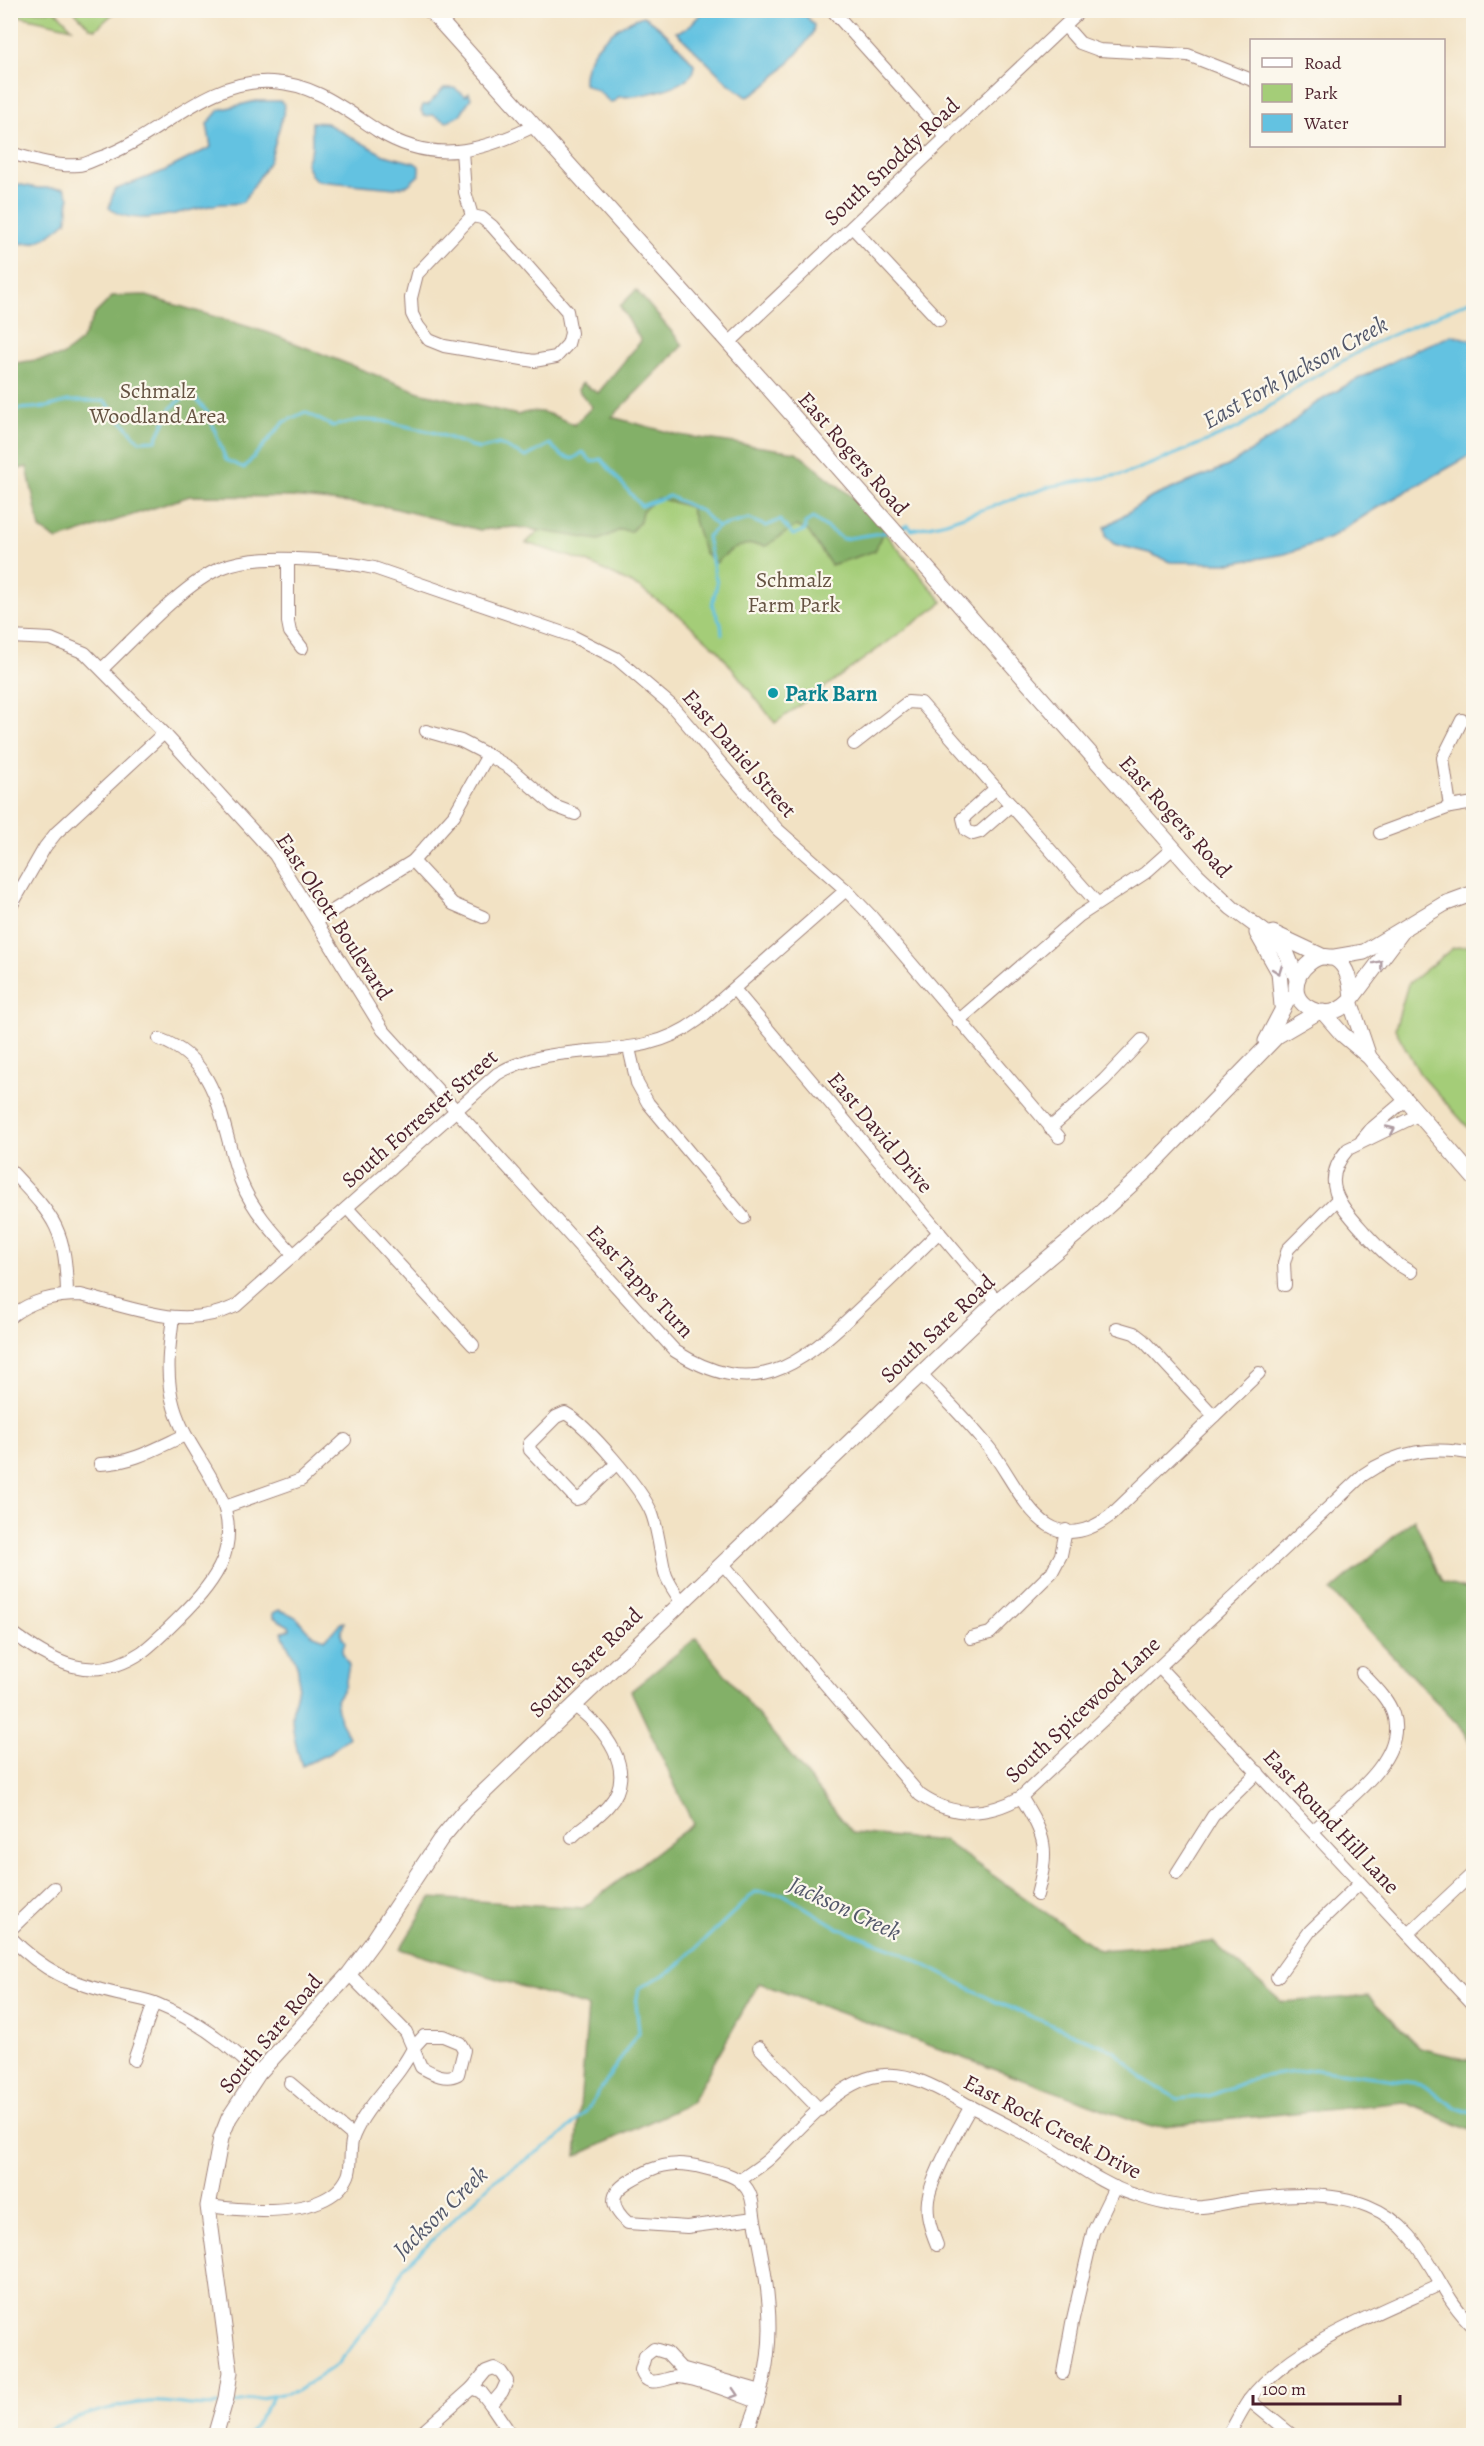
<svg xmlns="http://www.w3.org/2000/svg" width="1484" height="2446" font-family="Alegreya,serif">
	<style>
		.green { fill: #a4cd78; stroke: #777652; stroke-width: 1.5 }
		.forest { fill: #83b068; stroke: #66684a; stroke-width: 1.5 }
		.water { fill: #63c2e1; stroke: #567086; stroke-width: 1.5 }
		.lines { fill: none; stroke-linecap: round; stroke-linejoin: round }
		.stream { stroke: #63c2e1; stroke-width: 3 }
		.minor-casing { stroke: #9e8078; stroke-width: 14 }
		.major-casing { stroke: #9e8078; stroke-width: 17 }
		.minor { stroke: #fff; stroke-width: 12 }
		.major { stroke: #fff; stroke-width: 15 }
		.oneway { stroke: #ae9aa0 }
		.culture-dot { fill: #0f9aa8; stroke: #fbf7ec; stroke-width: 2 }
		.labels { text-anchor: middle; stroke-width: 4.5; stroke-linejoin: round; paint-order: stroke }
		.street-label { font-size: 22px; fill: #4a1f2b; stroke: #fbf7ec }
		.park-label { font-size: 22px; fill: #655342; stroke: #fbf7ec }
		.culture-label { font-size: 22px; font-weight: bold; fill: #0d838f; stroke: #fbf7ec; text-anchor: start }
		.water-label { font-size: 24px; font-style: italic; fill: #53586b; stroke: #fbf7ec }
	</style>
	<rect width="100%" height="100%" fill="#fbf7ec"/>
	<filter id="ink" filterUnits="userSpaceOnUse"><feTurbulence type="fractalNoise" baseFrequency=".0167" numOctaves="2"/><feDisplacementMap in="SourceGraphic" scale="12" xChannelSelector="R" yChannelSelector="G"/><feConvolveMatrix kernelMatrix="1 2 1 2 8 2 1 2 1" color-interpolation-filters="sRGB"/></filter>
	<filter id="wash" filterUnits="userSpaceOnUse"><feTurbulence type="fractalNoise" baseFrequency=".008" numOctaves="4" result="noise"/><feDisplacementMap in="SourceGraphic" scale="24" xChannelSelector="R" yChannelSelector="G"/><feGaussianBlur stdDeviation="1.35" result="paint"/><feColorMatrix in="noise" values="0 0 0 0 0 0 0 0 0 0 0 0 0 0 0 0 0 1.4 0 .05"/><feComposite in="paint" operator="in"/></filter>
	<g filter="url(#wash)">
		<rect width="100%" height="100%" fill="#f2e2c4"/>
		<g class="green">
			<polygon points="10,11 56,11 72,28 11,14"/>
			<polygon points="74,11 116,11 96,29 90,28"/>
			<polygon points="612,462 861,505 943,602 775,723 717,649 681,617 638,587 587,562 526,543"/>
			<polygon points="1473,945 1474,945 1473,1133 1420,1074 1395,1029 1408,984 1453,948"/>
		</g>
		<g class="forest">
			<path d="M636,290l47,55 -71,72 67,18 117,17 90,72 -11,27 -44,14 -23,-34 -12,-5 -30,20c-22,-5 -34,1 -50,17l-12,-11 -14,-45 -32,-9 -16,13 -2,11 -9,9 -11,-1 -21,10 -83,-13 -36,3 -91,-23 -97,-10 -102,-1 -133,44 -17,-11 -13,-62 -16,4v-102l5,-6 46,-7 19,-15 14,-27 18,-18 30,-1 126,38 150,59 99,23c20,-9 38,1 56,10l18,-18 -14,-17 4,-7 16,10 43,-52 -21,-35z"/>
			<polygon points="1414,1519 1442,1582 1473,1591 1473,1749 1464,1731 1331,1591"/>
			<polygon points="696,1638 853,1833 944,1841 1099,1950 1213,1942 1282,2002 1368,1996 1420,2048 1473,2061 1473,2131 1404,2102 1152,2127 759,1983 691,2103 576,2156 588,2007 400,1949 431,1898 583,1908 693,1824 631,1691"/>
		</g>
		<g class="water">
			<path d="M704,11h98l12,14 -1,7c-8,15 -50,61 -66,65l-20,-15 -51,-50 10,-3z"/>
			<path d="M643,16c16,8 39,34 51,48v7c-10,18 -56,26 -76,26l-3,4 -5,1 -12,-11 -14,-7c-2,-32 31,-59 59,-68z"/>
			<polygon points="444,88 454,88 466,96 469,93 471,98 460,115 447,122 433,115 424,116 421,111 423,105 428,105"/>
			<path d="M256,101h24l4,3v7l-14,50 -27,41c-8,3 -15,1 -23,2 -30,4 -84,27 -111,4l5,-18 50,-19 47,-24 -4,-23 12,-14z"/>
			<polygon points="312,122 326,123 384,155 415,163 419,166 419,175 408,185 395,188 317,181 311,175 306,163 312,148"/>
			<path d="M11,183l27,5h26l5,9 -2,24c-18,16 -32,27 -56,21z"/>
			<polygon points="1453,335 1473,341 1473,454 1375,509 1330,538 1285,554 1232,563 1170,562 1149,553 1114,544 1106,537 1105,527 1152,497 1228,466 1284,430 1311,406 1352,382 1415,350"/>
			<path d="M279,1610c6,2 15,5 19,9 10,12 11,16 28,20l14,-16 4,-1 -3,13 4,7 -3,10 7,13 -4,21 -9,14 4,21 9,16 -21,17 -26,12c-5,-15 -10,-34 -10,-50 1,-15 9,-30 6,-46 -2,-14 -13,-25 -16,-38l8,-3 -1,-3 -16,-9v-4z"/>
		</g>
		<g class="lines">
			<g class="stream">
				<polyline points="10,423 17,409 47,407 68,401 105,401 139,441 156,440 171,408 190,392 208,413 226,460 244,468 284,422 305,412 332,426 360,420 383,421 436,433 479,449 499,444 526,457 550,444 561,455 573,459 583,452 592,462 601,459 641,506 669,496 701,511 718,527 707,537 717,584 712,605 721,624 722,634"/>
				<polyline points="718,527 749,519 766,526 780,520 793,535 805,530 805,523 813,518 843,539 887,532"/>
				<polyline points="900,528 908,525 912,530 946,522 1052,486 1125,474 1161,460 1238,428 1302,384 1374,343 1474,299"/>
				<polyline points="231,2404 297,2391 338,2364 389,2299 403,2268 495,2180 557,2139 585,2113 639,2031 636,2003 639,1988 673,1970 755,1892 783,1894 840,1929 896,1950 994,2001 1115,2051 1143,2079 1178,2099 1209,2096 1258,2077 1318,2069 1423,2084 1454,2107 1474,2114"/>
				<path d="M38,2436c28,-18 77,-31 111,-34 23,-2 46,7 70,3"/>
				<polyline points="248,2436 273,2397"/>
			</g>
		</g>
	</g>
	<g filter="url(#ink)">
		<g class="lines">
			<defs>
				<g id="minor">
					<polyline points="832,10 947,138"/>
					<polyline points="1065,26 1080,43 1099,50 1188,55 1252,80"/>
					<polyline points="462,151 465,192 472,216 417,274 411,298 412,314 418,326 429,340 444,346 534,361 556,357 568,344 571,333 567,311 492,226 482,218 472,216"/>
					<path d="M10,153c21,6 46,14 68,12 7,0 15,-5 21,-7 60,-20 106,-80 173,-76 43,2 72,27 106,49 55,34 103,21 156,-5"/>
					<polyline points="852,227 939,320"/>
					<polyline points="729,343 1081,10"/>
					<polyline points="288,560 288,622 290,632 302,648"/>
					<path d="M10,637l41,2 34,14 79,80 111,122 108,175 292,321c79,50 122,17 181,-39 28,-26 56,-53 83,-80"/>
					<path d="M103,668c30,-28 81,-85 118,-100 36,-16 114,-8 153,0l198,68 44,22 55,47 106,124 69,61 24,25 189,222"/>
					<polyline points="426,731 461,741 488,755 510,768 554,806 575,814"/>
					<polyline points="854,744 908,702 921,703 1097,903"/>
					<polyline points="996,788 963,818 966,830 973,834 980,832 1011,805"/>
					<polyline points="1450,807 1443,758 1462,720"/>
					<polyline points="1380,833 1450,807 1474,803"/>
					<polyline points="413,861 453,904 483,917"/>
					<polyline points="10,908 45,847 56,833 164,733"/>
					<polyline points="316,921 413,861 454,815 488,755"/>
					<polyline points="734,989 997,1301"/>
					<polyline points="958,1021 1079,916 1145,873 1173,848"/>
					<path d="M159,1039c65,23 61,92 83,145 12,28 32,49 52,71"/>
					<polyline points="629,1048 637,1083 648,1103 744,1218"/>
					<polyline points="1050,1128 1104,1080 1142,1040"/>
					<polyline points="1362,1140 1371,1129 1404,1101"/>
					<path d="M11,1171c44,47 55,57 56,124"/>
					<polyline points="347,1208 473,1345"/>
					<path d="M1411,1272c-19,-10 -31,-23 -46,-39 -24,-27 -47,-50 -17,-84l70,-34"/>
					<polyline points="1285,1285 1284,1263 1288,1249 1338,1199"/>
					<path d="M10,1317c22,-17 44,-22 71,-22 54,13 102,36 155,11l261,-232c66,-39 138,-6 201,-54l148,-130"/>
					<polyline points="1117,1328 1134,1333 1143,1340 1214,1416"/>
					<path d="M921,1374c23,24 48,48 69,75 31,40 54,116 120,67l149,-143"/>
					<path d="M100,1464c32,-1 57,-16 85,-29"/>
					<path d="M616,1464l-34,33 -6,2 -46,-49 -1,-6 27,-27 9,-4c22,12 78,77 87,101 7,19 8,40 13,59 3,10 11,20 16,29"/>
					<polyline points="225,1507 301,1480 345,1440"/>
					<path d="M722,1563l198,232c33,23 68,21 101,2l342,-322c34,-24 70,-29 111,-21"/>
					<path d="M10,1631c42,31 82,55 132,21 13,-10 25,-22 37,-34 37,-36 65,-73 39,-127 -13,-28 -35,-53 -44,-84 -9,-30 -5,-59 -1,-90"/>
					<polyline points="971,1638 990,1633 1052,1572 1061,1555 1066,1530"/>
					<polyline points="1159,1667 1474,2005"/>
					<path d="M1021,1797c26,42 28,51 16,98"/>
					<path d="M1313,1831c29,-27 95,-71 80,-117 -5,-16 -20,-29 -31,-41"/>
					<path d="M572,1837c11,-11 26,-19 36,-31 32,-35 -5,-80 -35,-101"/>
					<polyline points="1177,1873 1213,1816 1258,1772"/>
					<polyline points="10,1930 54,1888"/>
					<polyline points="1408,1934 1471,1875"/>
					<path d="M10,1937c34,35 61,46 107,57 13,3 28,5 40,10 40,16 72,40 101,70"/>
					<polyline points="1277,1977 1310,1931 1360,1883"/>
					<path d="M424,2036h19l17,7 4,7 -6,24c-13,7 -26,-1 -37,-7l-8,-19z"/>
					<polyline points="759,2047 820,2110"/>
					<polyline points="134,2060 154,2003"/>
					<polyline points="290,2083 353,2136"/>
					<path d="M740,2180c10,-7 20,-13 29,-21 31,-29 70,-81 115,-84 29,-3 60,17 84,30 27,14 54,27 80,42 28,17 56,39 87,48 20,7 46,13 67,12 14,-1 27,-5 40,-7 39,-5 89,-10 126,6 60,24 64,83 106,121"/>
					<path d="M208,2206c38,5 121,13 140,-30 5,-12 0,-29 6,-41 14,-33 44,-55 59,-87l-7,-16 -57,-58"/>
					<path d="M937,2245c-6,-15 -11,-29 -9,-45 3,-22 31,-73 43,-94"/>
					<polyline points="1063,2373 1072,2323 1093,2232 1115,2187"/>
					<polyline points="472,2388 486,2371 494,2368 501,2372 507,2381 502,2392 491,2405 512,2436"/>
					<polyline points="1249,2400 1293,2436"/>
					<path d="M758,2402c-20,-7 -62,-25 -81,-25 -11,0 -30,14 -36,-7l4,-14 9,-7 13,4 14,15 80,23"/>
					<polyline points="418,2436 472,2388 481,2392 491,2405"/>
					<path d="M745,2436c35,-79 27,-134 10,-215 -3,-15 -1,-27 -13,-38 -9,-9 -26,-12 -38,-15 -19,-5 -35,-6 -54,2 -26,13 -53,25 -22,53l59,4 67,-9"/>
					<path d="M1228,2436c7,-12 13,-25 21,-36 41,-55 131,-88 192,-116"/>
				</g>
				<g id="major">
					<polyline points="430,10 729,343 1197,875 1232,908 1278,942 1287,954 1297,979"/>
					<polyline points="1257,933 1279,972 1282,1006"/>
					<polyline points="1273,933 1324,957"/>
					<polyline points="1329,958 1364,952 1444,904 1474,893"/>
					<path d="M1352,997c-8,-89 -94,-6 -36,14 13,5 25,-1 34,-10l54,-72"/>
					<polyline points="1350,1001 1368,1054"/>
					<polyline points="1323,1012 1342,1034 1369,1057 1474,1178"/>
					<polyline points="1266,1041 1288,999"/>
					<polyline points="215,2436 226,2398 230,2372 208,2206 221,2138 229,2118 258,2074 349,1974 372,1943 440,1840 465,1810 997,1301 1085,1227 1145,1172 1277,1036 1318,1012"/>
				</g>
			</defs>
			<use href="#minor" class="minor-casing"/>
			<use href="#major" class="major-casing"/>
			<use href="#minor" class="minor"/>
			<use href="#major" class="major"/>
		</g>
		<defs><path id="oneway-chevron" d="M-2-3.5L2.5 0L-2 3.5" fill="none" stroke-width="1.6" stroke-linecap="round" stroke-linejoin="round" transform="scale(1.5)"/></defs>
		<g class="oneway">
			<use href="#oneway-chevron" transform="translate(1379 964) rotate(-52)"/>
			<use href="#oneway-chevron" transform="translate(1278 970) rotate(70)"/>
			<use href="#oneway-chevron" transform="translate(1391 1130) rotate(-25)"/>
			<use href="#oneway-chevron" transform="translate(734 2394) rotate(18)"/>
		</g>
	</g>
	<circle class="culture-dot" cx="773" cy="693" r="6"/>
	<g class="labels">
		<g class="street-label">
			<text transform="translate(891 161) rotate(-43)" y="8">South Snoddy Road</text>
			<text transform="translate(854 453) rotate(49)" y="8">East Rogers Road</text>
			<text transform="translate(740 753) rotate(49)" y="8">East Daniel Street</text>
			<text transform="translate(1176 816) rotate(48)" y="8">East Rogers Road</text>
			<text transform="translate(335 916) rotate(57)" y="8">East Olcott Boulevard</text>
			<text transform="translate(419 1118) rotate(-41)" y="8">South Forrester Street</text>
			<text transform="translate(881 1132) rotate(50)" y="8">East David Drive</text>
			<text transform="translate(641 1281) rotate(47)" y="8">East Tapps Turn</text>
			<text transform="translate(937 1328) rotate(-43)" y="8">South Sare Road</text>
			<text transform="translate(585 1662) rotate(-44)" y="8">South Sare Road</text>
			<text transform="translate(1082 1709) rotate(-43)" y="8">South Spicewood Lane</text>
			<text transform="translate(1332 1821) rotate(47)" y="8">East Round Hill Lane</text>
			<text transform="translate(270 2033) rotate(-50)" y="8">South Sare Road</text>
			<text transform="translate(1053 2126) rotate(28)" y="8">East Rock Creek Drive</text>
		</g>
		<g class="park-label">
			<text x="158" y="398">Schmalz<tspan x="158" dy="25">Woodland Area</tspan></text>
			<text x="794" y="587">Schmalz<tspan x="794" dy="25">Farm Park</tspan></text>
		</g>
		<g class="culture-label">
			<text x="785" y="701">Park Barn</text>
		</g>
		<g class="water-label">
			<text transform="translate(1295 372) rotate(-29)" y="8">East Fork Jackson Creek</text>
			<text transform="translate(845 1908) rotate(25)" y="8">Jackson Creek</text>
			<text transform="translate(440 2212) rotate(-44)" y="8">Jackson Creek</text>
		</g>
	</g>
	<rect width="1484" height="2446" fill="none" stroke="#fbf7ec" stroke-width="36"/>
	<rect x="1250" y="39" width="195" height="108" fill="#fbf7ec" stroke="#b4a19f" stroke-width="1.5"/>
	<rect x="1262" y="58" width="30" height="9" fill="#ffffff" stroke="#b4a19f" stroke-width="1.5"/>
	<text x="1304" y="69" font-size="18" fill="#4a1f2b">Road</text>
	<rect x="1262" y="84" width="30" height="18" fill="#a4cd78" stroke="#b4a19f" stroke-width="1.5"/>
	<text x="1304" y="99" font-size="18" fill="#4a1f2b">Park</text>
	<rect x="1262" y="114" width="30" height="18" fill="#63c2e1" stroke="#b4a19f" stroke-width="1.5"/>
	<text x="1304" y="129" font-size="18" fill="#4a1f2b">Water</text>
	<path d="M1253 2395v9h147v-9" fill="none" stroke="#4a1f2b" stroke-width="3"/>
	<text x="1262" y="2395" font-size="18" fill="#4a1f2b" stroke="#fbf7ec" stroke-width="4.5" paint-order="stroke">100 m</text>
</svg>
